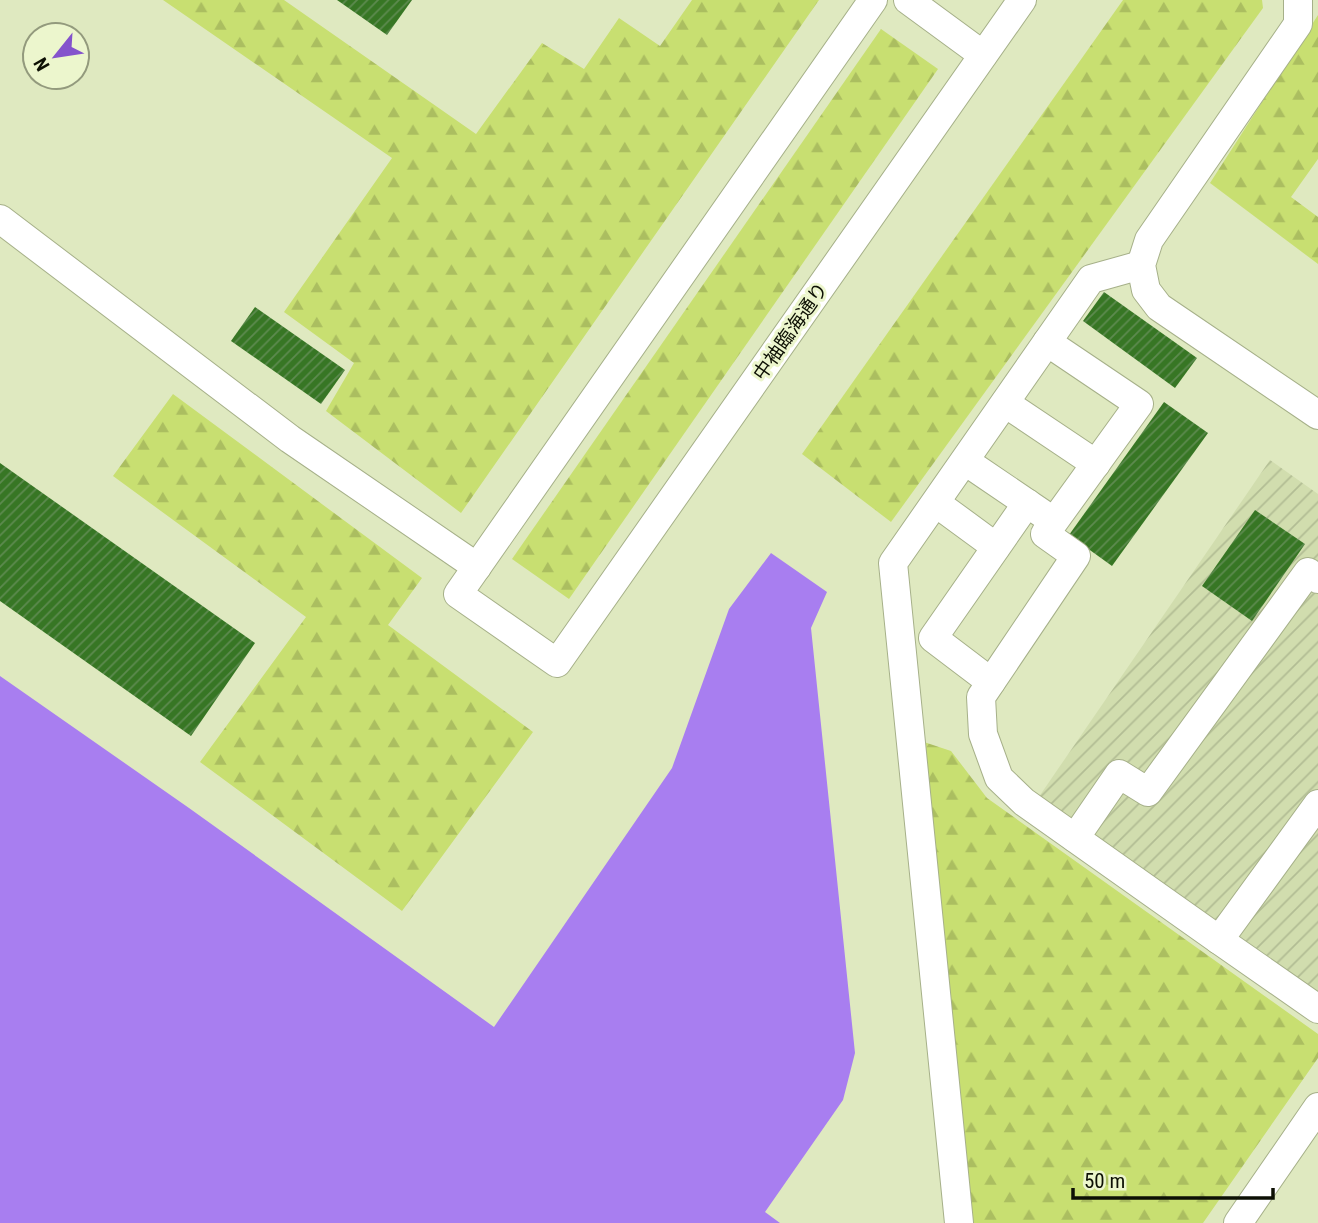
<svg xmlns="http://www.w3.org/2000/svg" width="1318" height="1223" font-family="'Roboto Condensed','Noto Sans JP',sans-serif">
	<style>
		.industrial { fill: url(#industrial-furrows) }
		.forest { fill: url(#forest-firs) }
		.water { fill: #a87ef0 }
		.building { fill: url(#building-hatch) }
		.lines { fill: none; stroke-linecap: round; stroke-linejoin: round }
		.minor-casing { stroke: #a6b089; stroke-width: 30 }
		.minor { stroke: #fff; stroke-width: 28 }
		.labels { text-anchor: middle; stroke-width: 6; stroke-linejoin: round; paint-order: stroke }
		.street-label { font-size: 19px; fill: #0d1004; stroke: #ecf6cd }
	</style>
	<defs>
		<pattern id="industrial-furrows" width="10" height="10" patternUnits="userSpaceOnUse" patternTransform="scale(1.75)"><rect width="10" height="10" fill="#d1ddae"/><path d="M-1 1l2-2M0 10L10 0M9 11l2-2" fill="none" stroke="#b2bd94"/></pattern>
		<pattern id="forest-firs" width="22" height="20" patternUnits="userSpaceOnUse" patternTransform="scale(1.75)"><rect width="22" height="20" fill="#c8df71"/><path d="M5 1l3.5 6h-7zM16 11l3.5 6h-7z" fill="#abbe60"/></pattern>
		<pattern id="building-hatch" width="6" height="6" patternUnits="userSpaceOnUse" patternTransform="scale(1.75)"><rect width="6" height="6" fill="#377624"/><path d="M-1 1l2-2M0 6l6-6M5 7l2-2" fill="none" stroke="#5d8a4f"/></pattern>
	</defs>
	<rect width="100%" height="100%" fill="#dfe9c0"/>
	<polygon class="industrial" points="1270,460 1318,494 1318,995 1036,801"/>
	<g class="forest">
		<polygon points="163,0 284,0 476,134 542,43 584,69 619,18 660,46 692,0 819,0 461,513 326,411 354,363 284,312 392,158"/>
		<polygon points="1123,0 1262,0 1263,8 891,522 802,454"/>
		<polygon points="1318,15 1318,159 1291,197 1318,217 1318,264 1210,183"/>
		<polygon points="881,29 938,69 569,599 512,559"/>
		<polygon points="173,394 422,578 388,625 533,732 402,911 200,762 306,617 113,476"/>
		<polygon points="924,742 951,751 987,798 1318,1034 1318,1058 1203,1223 970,1223"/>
	</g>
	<polygon class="water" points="771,553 827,592 811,628 855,1053 843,1100 765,1212 780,1223 0,1223 0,676 189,808 494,1027 672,768 729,609"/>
	<g class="building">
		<polygon points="337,0 412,0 387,35"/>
		<polygon points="1104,292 1197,358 1175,388 1083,321"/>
		<polygon points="255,307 345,370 321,404 231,341"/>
		<polygon points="1164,402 1208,433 1112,566 1069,535"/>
		<polygon points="0,463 255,643 191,736 0,601"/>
		<polygon points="1255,510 1305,544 1252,621 1202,586"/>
	</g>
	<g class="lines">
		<defs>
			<g id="minor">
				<polyline points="873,0 458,594 557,663 1022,0"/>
				<polyline points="908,0 983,55"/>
				<polyline points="1298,0 1298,24 1149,240 1141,265 1146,290 1159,307 1318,415"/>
				<polyline points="0,219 290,439 477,567"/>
				<polyline points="1047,342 1139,404 1045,534 1076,556 981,697 983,734 999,778 1024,802 1219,940"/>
				<polyline points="1005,403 1096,464"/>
				<polyline points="965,461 1043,514"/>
				<polyline points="936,503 996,547"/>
				<polyline points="991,682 933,638 1027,503"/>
				<polyline points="1318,804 1219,940 1318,1009"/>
				<polyline points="1075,838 1119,774 1148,792 1308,572 1318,579"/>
				<polyline points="959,1223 893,563 1091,279 1141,265"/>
				<polyline points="1238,1223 1318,1107"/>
			</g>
		</defs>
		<use href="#minor" class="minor-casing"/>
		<use href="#minor" class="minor"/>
	</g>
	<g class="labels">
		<g class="street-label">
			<text transform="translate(790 331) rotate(-55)" y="7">中袖臨海通り</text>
		</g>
	</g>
	<g transform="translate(56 56) rotate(240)"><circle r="33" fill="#ecf6cd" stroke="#939a7d" stroke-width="2"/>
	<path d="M0-5L12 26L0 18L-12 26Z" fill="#8453cc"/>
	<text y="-10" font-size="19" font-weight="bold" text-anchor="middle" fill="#0d1004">N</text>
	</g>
	<path d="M1073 1188v10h200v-10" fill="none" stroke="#0d1004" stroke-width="3.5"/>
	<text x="1084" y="1188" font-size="21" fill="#0d1004" stroke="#ecf6cd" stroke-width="5" paint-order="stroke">50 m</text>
</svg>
